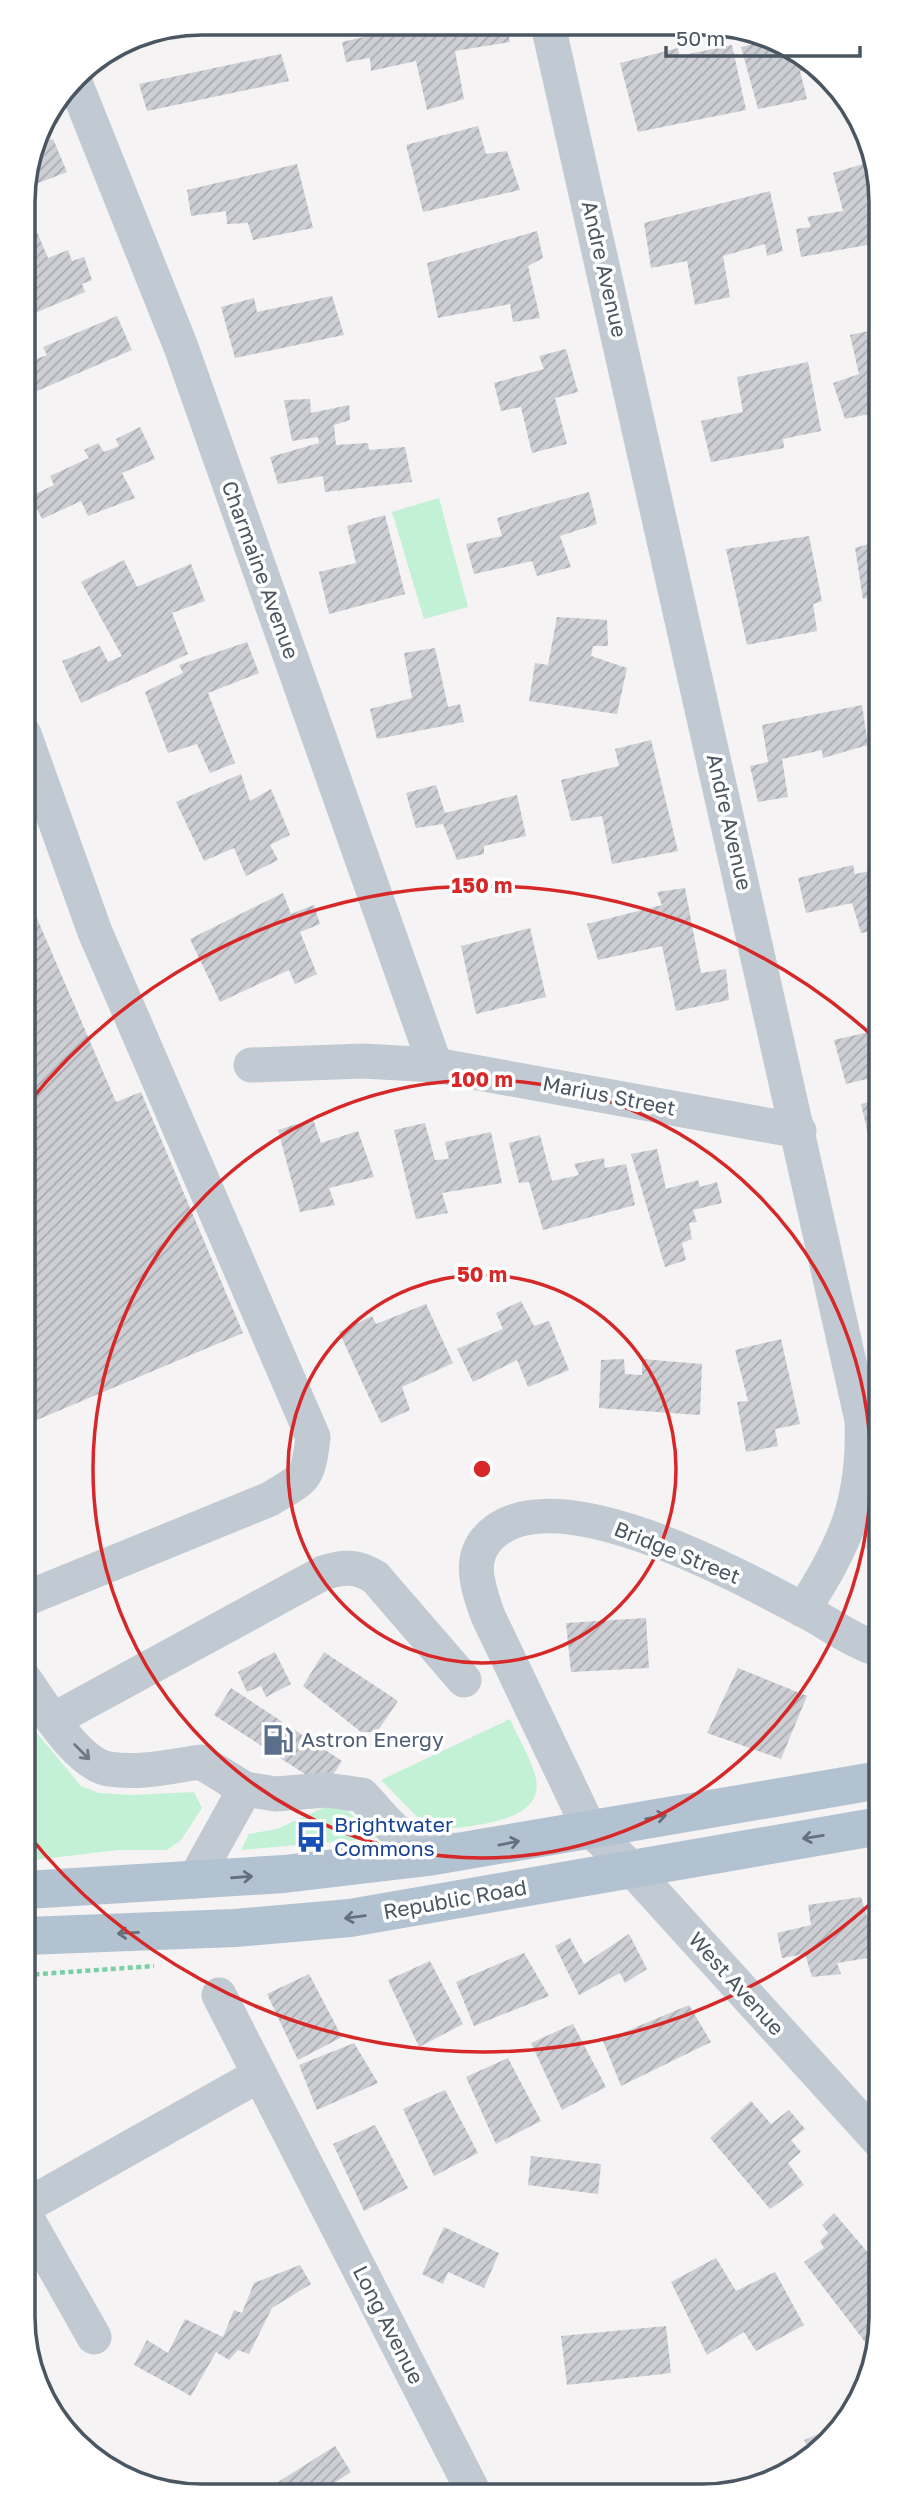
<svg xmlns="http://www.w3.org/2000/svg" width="904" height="2519" font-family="'Golos Text',sans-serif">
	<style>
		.green { fill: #c3f1d5 }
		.building { fill: url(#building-hatch) }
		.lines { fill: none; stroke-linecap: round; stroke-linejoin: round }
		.path { stroke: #7ad0a6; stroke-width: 4.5; stroke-dasharray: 5 3.5; stroke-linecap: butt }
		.minor { stroke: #c1cad2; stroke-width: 35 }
		.major { stroke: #b3c2d1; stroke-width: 38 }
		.oneway { stroke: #6e7983 }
		.oneway2 { stroke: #64717d }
		.ring { fill: none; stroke: #d62828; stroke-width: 3.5 }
		.labels { text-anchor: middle; stroke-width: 7; stroke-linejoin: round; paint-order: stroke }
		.street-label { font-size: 21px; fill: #4a5661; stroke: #fff }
		.service-label { font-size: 21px; fill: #4e5e75; stroke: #fff; text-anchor: start }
		.transit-label { font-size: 21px; fill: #164399; stroke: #fff; text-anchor: start }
		.rim { fill: none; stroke: #4a5661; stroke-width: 3.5 }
		.centre { fill: #d62828; stroke: #fff; stroke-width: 3.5 }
		.ring-label { font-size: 21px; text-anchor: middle; font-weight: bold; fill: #d62828; stroke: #fff; stroke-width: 7; stroke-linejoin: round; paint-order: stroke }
	</style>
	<defs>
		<pattern id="building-hatch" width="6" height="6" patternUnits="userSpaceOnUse" patternTransform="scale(1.75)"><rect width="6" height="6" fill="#cdcfd5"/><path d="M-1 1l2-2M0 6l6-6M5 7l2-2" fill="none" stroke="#a8abb0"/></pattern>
	</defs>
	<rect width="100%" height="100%" fill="#f5f3f3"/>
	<g class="green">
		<polygon points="439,498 468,607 424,619 392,512"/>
		<polygon points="25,1719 81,1786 99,1793 133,1795 194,1792 202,1808 181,1840 167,1850 118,1850 26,1861"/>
		<path d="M510,1719c8,19 22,41 26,60 9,47 -75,47 -105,52l-50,-51z"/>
		<polygon points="327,1806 344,1808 379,1838 241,1850 249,1834 277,1829"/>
	</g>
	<g class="building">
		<polygon points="422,24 507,25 510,42 455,51 464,99 427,110 416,61 371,71 370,58 346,62 342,42"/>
		<polygon points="766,41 815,68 800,71 807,99 758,109 741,47"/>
		<polygon points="732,45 746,110 638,132 620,63 678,48 679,56"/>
		<polygon points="281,54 289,81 147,111 139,84"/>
		<polygon points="478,126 486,154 507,151 520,190 423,212 406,145"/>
		<polygon points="53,139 67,172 23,189 35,145"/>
		<polygon points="297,164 313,228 253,240 248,223 227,224 226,211 191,216 187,190"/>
		<polygon points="863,164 878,243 801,257 796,229 811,227 807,217 843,211 833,173"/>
		<polygon points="770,191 783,251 767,256 765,244 723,256 730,297 695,305 687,261 651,268 644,223"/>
		<polygon points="537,231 543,258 528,266 540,318 513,322 510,304 438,318 427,263"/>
		<polygon points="37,232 48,258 68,250 72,261 84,257 92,280 82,284 85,292 23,318 23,236"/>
		<polygon points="332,296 344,335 235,358 221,307 254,298 257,312"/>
		<polygon points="117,316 132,350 23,397 23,364 47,355 43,347"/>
		<polygon points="878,329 878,412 845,419 833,383 859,374 850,335"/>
		<polygon points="566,349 578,392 555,398 567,444 532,453 521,407 501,411 494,383 544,369 539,356"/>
		<polygon points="808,362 821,431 783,439 784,448 711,462 701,421 743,412 737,377"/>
		<polygon points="310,399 311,413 349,405 350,420 334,425 336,445 368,443 369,450 405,447 412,482 325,492 323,476 278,484 270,457 319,443 318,437 292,441 284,400"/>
		<polygon points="140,427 155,459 122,473 135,498 88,516 81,501 42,519 31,496 54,485 50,476 89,458 84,450 98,443 104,452 119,446 116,439"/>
		<polygon points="589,492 597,524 560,536 571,567 537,576 532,561 474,574 466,544 502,536 497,518"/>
		<polygon points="385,515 405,594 329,614 319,572 356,563 347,526"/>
		<polygon points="809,536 822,601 813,604 817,631 747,645 726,549"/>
		<polygon points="878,541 878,594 863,599 855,548"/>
		<polygon points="124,560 137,587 191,564 205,601 172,613 188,654 81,703 62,661 100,646 108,662 122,656 81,582"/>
		<polygon points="557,617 607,620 608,646 593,646 591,656 627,668 617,714 529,701 535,663 548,665"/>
		<polygon points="247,642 259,673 208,693 235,763 210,773 197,744 168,753 145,692 183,673 179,665"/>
		<polygon points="435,648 448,707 460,704 464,722 377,739 370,709 412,698 404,653"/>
		<polygon points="862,705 868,745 823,758 822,750 782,759 788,797 758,802 750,766 768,762 762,725"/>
		<polygon points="651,740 678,851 612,864 602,816 571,821 561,780 619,766 615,749"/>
		<polygon points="241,774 250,801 271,789 290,835 270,845 278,860 246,876 234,848 204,861 176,802"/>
		<polygon points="436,785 445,813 517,795 526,836 484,846 484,854 457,860 443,824 416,828 406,793"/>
		<polygon points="853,865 855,874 879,869 879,930 861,933 852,903 806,913 798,878"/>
		<polygon points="24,888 116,1102 141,1092 243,1333 25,1425"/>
		<polygon points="685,888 701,973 726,969 729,1000 676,1011 662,946 598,960 587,924 662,905 657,892"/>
		<polygon points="283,893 291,914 314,905 320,924 300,932 317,974 295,984 289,970 220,1002 190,939"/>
		<polygon points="530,928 546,997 476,1014 461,946"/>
		<polygon points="873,1031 879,1042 879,1076 846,1084 834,1040"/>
		<polygon points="879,1099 879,1133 868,1134 861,1104"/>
		<polygon points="313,1119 321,1143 358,1131 374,1177 329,1188 335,1205 300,1212 278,1130"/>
		<polygon points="425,1123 435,1160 449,1159 445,1142 491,1132 502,1183 442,1193 448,1213 416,1219 394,1130"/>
		<polygon points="540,1135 552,1181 579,1175 574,1164 604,1158 605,1168 626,1164 635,1205 543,1230 529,1182 519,1183 509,1143"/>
		<polygon points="657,1149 666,1189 698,1180 700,1187 717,1182 722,1203 693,1210 697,1222 689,1223 692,1239 682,1243 686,1260 665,1267 631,1154"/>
		<polygon points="521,1301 534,1326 549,1321 569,1370 528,1387 517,1360 473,1382 457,1349 503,1329 496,1313"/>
		<polygon points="426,1304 453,1363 402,1387 410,1410 381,1423 339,1332 372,1316 376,1324"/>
		<polygon points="781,1339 800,1424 775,1429 778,1446 746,1452 737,1402 748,1401 735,1350"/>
		<polygon points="624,1359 625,1374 642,1375 642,1359 702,1364 700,1415 599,1408 601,1360"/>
		<polygon points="646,1618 649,1668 571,1672 566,1623"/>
		<polygon points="275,1652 291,1684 266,1697 261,1686 247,1692 238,1672"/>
		<polygon points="324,1652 398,1701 377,1732 361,1732 303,1686"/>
		<polygon points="738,1668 807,1696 781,1759 707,1733"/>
		<polygon points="231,1688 342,1761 325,1787 214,1715"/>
		<polygon points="861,1897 869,1923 880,1920 880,1956 837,1963 841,1974 812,1977 805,1954 782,1958 777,1933 811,1925 808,1905"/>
		<polygon points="629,1934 647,1969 625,1983 620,1973 579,1995 555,1946 570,1938 584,1964"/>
		<polygon points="524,1953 549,1996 474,2026 456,1982"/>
		<polygon points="430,1961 463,2024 419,2047 388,1980"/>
		<polygon points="309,1974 342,2037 298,2060 267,1994"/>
		<polygon points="689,2005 711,2042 621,2086 603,2041"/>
		<polygon points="573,2024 606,2087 562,2110 531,2043"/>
		<polygon points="354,2043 378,2083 317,2110 299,2065"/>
		<polygon points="508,2058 541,2121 496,2144 466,2077"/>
		<polygon points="445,2090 478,2153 434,2176 403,2109"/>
		<polygon points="751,2101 771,2124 789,2110 805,2129 791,2140 801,2152 788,2163 804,2185 770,2209 710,2138"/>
		<polygon points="375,2125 408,2188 364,2211 333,2144"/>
		<polygon points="531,2156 601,2164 598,2194 528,2185"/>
		<polygon points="834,2213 881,2268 881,2329 875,2355 804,2262 824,2248 820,2241 828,2233 822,2225"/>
		<polygon points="444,2227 499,2253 484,2288 448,2272 443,2284 422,2274"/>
		<polygon points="716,2258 736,2291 775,2272 804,2325 756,2351 744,2332 707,2355 671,2282"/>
		<polygon points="300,2265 311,2284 272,2308 249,2354 238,2350 229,2360 216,2352 191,2396 134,2365 147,2340 168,2353 185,2319 223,2337 234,2310 242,2313 254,2283"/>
		<polygon points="666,2326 671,2373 567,2385 561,2336"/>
		<polygon points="845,2423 837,2435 812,2456 804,2440"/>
		<polygon points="335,2446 351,2472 325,2489 327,2493 261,2493"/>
	</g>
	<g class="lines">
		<polyline class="path" points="26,1975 154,1966"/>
		<g class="minor">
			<path d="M548,25l314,1395c3,80 -16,124 -59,190"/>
			<polyline points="74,80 181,347 435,1065"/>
			<path d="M24,734l71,198 218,505c-5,43 -7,40 -43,62l-245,100"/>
			<polyline points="251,1065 363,1061 435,1065 799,1131"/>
			<path d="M880,1650c-24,-7 -49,-25 -71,-37 -66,-35 -242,-133 -312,-83 -32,23 -20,55 -9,86l101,212 42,40 250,275"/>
			<path d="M25,1680c18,25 52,84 84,89 31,5 62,-3 92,-7l44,27 31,5 50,-4 36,5c34,36 36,50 89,55"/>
			<path d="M53,1720l270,-147c20,-7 34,-7 52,4l89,103"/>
			<polyline points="194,1881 245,1789"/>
			<polyline points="219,1995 474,2493"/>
			<polyline points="26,2206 259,2075"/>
			<polyline points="26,2217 94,2337"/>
		</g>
		<g class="major">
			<polyline points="26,1890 284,1874 428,1857 880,1780"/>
			<polyline points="26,1936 235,1928 350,1918 880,1826"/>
		</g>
	</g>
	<defs><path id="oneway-shaft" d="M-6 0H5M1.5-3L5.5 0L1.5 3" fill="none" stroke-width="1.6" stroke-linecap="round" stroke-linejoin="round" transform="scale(1.75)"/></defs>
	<use class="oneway" href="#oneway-shaft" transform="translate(82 1752) rotate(45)"/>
	<g class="oneway2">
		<use href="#oneway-shaft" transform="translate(656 1817) rotate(-10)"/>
		<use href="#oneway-shaft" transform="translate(813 1837) rotate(171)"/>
		<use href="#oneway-shaft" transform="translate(509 1843) rotate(-11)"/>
		<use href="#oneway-shaft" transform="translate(242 1877) rotate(-4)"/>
		<use href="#oneway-shaft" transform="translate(355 1917) rotate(172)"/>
		<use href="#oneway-shaft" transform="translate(128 1933) rotate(177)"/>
	</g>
	<g class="ring">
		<circle cx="482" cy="1469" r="194"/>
		<circle cx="482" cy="1469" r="389"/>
		<path d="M880 1895A583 583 0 0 1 26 1832M26 1106A583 583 0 0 1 876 1039"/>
	</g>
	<defs>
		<symbol id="fuel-bare" viewBox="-9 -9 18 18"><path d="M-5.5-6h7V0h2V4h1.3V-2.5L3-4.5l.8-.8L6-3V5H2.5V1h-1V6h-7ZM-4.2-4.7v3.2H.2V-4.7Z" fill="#5c6f8a" stroke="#fff" stroke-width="2.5" paint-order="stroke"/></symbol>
		<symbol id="bus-bare" viewBox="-9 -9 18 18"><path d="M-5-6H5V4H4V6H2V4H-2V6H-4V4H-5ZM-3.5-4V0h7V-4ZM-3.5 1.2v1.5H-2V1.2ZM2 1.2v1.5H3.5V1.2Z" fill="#1a4fb4" stroke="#fff" stroke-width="2.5" paint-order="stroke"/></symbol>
	</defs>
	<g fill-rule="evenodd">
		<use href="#fuel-bare" x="256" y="1718" width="44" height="44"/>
		<use href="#bus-bare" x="289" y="1815" width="44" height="44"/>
	</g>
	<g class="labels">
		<g class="street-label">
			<text transform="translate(604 269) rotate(77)" y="7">Andre Avenue</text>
			<text transform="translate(260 570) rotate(70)" y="7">Charmaine Avenue</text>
			<text transform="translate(729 822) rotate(77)" y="7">Andre Avenue</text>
			<text transform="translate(609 1096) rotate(11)" y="7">Marius Street</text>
			<text transform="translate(677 1553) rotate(22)" y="7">Bridge Street</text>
			<text transform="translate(455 1900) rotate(-10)" y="7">Republic Road</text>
			<text transform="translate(736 1984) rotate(48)" y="7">West Avenue</text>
			<text transform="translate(388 2325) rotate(63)" y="7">Long Avenue</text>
		</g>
		<g class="service-label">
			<text x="301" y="1747">Astron Energy</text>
		</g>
		<g class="transit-label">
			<text x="334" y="1832">Brightwater<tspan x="334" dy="24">Commons</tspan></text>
		</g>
	</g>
	<path d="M0 0H904V2519H0ZM202 35H702A167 167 0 0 1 869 202V2317A167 167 0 0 1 702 2484H202A167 167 0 0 1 35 2317V202A167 167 0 0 1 202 35Z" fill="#fff" fill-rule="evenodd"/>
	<path class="rim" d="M202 35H702A167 167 0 0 1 869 202V2317A167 167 0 0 1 702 2484H202A167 167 0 0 1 35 2317V202A167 167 0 0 1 202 35Z"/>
	<circle cx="482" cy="1469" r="10" class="centre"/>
	<g class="ring-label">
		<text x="482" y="893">150 m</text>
		<text x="482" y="1087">100 m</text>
		<text x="482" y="1282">50 m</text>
	</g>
	<path d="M666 46v10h194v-10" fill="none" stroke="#4a5661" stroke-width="3.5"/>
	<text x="676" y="46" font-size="21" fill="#4a5661" stroke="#ffffff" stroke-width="5" paint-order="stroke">50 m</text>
</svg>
